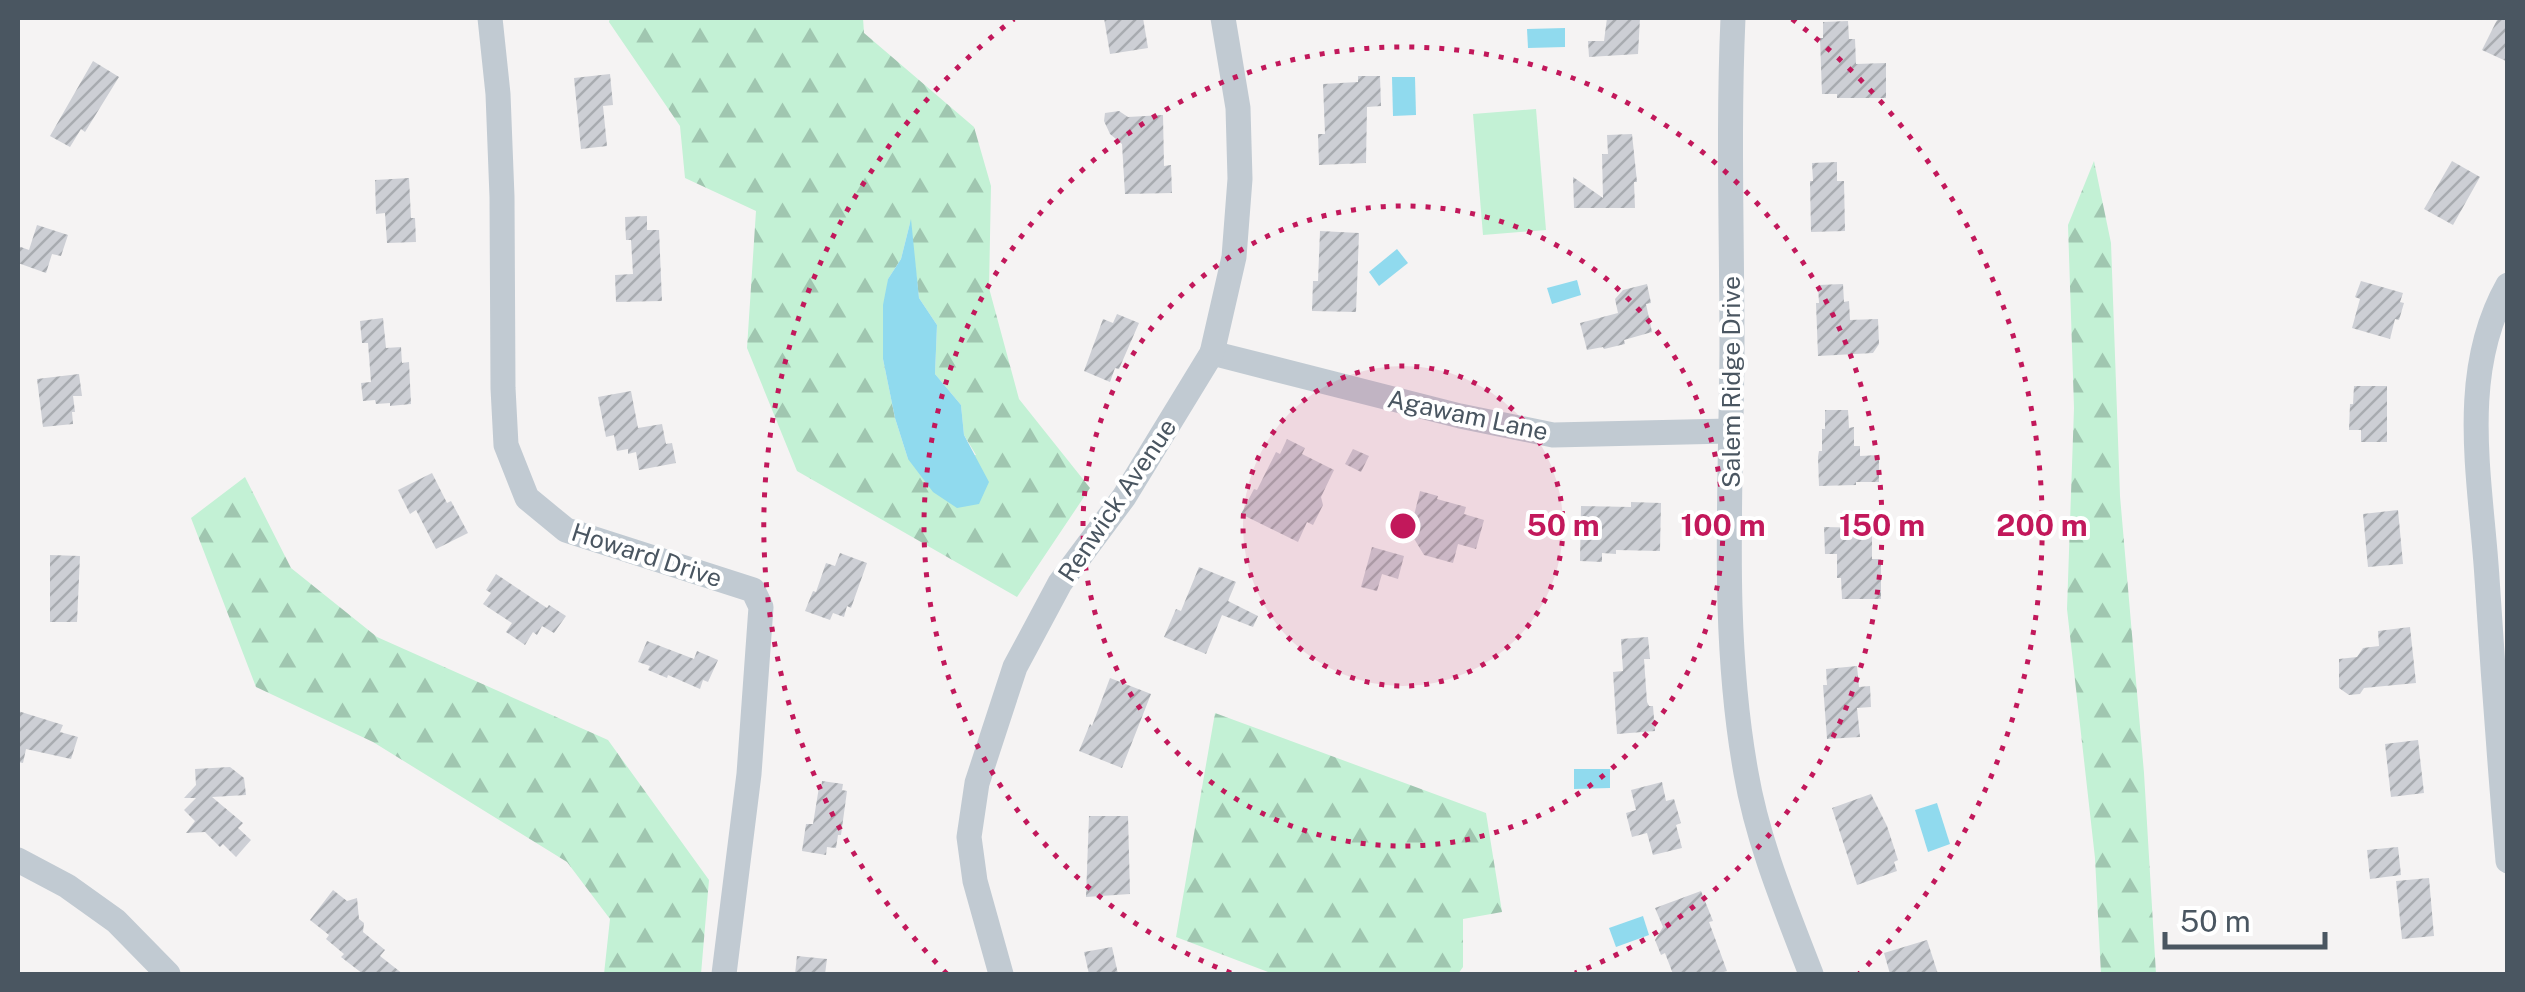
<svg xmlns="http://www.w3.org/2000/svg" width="2525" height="992" font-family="'Public Sans',sans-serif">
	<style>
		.forest { fill: url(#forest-firs); fill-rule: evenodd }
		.pitch { fill: #c3f1d5 }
		.water { fill: #90daee }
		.building { fill: url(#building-hatch) }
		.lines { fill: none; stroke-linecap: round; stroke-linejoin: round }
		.minor { stroke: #c1cad2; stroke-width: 25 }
		.ring { fill: none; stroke: #c2185b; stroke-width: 5; stroke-dasharray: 5 10 }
		.labels { text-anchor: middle; stroke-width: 8; stroke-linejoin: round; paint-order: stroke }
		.street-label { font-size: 25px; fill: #4a5661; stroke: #fff }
		.centre { fill: #c2185b; stroke: #fff; stroke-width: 5 }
		.ring-label { font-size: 30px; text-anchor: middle; font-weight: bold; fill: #c2185b; stroke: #fff; stroke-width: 8; stroke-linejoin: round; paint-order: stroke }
	</style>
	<defs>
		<pattern id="forest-firs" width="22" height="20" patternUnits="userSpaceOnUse" patternTransform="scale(2.5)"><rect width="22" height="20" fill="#c3f1d5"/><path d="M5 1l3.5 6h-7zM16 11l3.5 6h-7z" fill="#a0c6b0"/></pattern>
		<pattern id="building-hatch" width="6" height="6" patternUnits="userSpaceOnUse" patternTransform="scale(2.5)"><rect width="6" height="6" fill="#cdcfd5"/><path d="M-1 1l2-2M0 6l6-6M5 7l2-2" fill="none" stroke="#a8abb0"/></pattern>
	</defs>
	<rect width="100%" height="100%" fill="#f5f3f3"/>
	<g class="forest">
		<path d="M610,18h253l1,15 110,94 17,59 -2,102 30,111 71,89 -73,109 -220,-126 -50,-123 9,-137 -71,-33 -5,-52 -71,-104zM910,223l9,75 18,27 -2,49 26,31 3,30 12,20 -68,4 -13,-41 -12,-59 5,-80 13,-20z"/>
		<polygon points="2094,161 2111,243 2120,496 2144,773 2156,974 2101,974 2095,858 2067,609 2074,408 2068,225"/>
		<polygon points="245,477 291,568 377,637 608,740 709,880 701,974 604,974 610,919 567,862 373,742 256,687 191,518"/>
		<polygon points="1215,713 1486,813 1502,912 1463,919 1463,967 1458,974 1273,974 1176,937"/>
	</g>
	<polygon class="pitch" points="1536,109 1546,230 1483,235 1473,114"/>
	<g class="water">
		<polygon points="1565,28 1565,47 1528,48 1527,29"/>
		<polygon points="1392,77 1415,77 1416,115 1393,116"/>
		<polygon points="911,219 919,298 937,325 935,374 961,405 964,435 989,482 979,504 957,508 933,492 908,459 895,418 883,359 883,305 888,279 901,259"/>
		<polygon points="1397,249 1408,263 1379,286 1369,272"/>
		<polygon points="1577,280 1581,295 1552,304 1547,288"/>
		<polygon points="1574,769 1610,769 1610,788 1574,789"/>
		<polygon points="1937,803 1950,844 1928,852 1915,810"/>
		<polygon points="1643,916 1649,935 1616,947 1609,928"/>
	</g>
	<g class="building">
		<polygon points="1104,18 1143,18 1148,48 1110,54"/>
		<polygon points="1607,18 1640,18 1638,54 1589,57 1588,41 1604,41"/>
		<polygon points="2498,18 2508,18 2508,62 2482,50"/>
		<polygon points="1848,21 1849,39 1855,39 1856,64 1886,63 1886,98 1837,98 1837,94 1822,94 1820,38 1823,38 1823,22"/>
		<polygon points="93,61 119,77 85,132 81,129 70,147 50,136"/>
		<polygon points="610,74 613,105 603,106 607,146 581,149 574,78"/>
		<polygon points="1358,76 1380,76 1381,106 1367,107 1366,163 1319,165 1318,134 1325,134 1323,84 1358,82"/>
		<polygon points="1119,111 1128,117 1163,115 1164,166 1171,165 1172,193 1125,194 1122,144 1110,134 1104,121 1105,113"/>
		<polygon points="1632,134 1637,182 1634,182 1635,208 1574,208 1573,177 1603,198 1602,154 1608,154 1607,135"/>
		<polygon points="2452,161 2480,177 2453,225 2424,209"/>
		<polygon points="1837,162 1837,181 1844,181 1845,231 1811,232 1810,181 1813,181 1812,163"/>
		<polygon points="409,178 411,218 415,218 416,242 387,243 385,213 376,214 375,180"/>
		<polygon points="647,216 647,230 659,230 662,301 616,302 615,275 633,274 631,240 626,240 625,217"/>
		<polygon points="37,225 68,235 61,256 52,254 46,273 18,263 18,246 29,250"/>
		<polygon points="1320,231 1359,233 1356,312 1312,311 1313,281 1318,281"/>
		<polygon points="2361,281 2403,293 2400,302 2404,303 2399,320 2395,319 2390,339 2352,328 2360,299 2355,297"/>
		<polygon points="1647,284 1651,303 1646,304 1652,332 1624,340 1625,344 1604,349 1603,347 1587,350 1580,323 1618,313 1615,299 1623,290"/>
		<polygon points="1843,284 1844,302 1849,301 1850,320 1878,319 1879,344 1873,353 1818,356 1816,303 1819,303 1818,285"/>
		<polygon points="1117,314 1139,323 1119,369 1115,368 1110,382 1084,371 1103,319 1113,323"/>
		<polygon points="383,318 386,348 401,347 402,363 409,362 411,404 390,406 390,403 376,404 375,400 363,401 361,383 371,382 368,343 362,343 360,321"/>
		<polygon points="79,374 82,396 73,396 75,412 72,412 73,424 43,427 37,379"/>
		<polygon points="2354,386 2387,386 2387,442 2361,442 2361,430 2349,430 2350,404 2353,404"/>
		<polygon points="631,391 638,428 662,424 666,444 672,443 676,463 639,470 636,452 628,454 628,449 617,451 614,435 606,437 598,397"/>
		<polygon points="1825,410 1848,410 1849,428 1854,427 1854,446 1860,446 1860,456 1879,455 1879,482 1856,482 1856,485 1819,486 1818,457 1819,451 1822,451 1822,429 1825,429"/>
		<polygon points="1287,439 1305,448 1302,454 1334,470 1321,497 1323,505 1313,525 1307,522 1298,542 1241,514 1254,489 1257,490 1276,452 1280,454"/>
		<polygon points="1353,449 1369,456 1361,472 1345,464"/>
		<polygon points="432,473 447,503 451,501 468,533 436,549 416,510 410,514 398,490"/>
		<polygon points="1420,491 1438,496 1437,499 1466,507 1464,514 1484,520 1476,549 1458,544 1453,563 1424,555 1410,532"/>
		<polygon points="1631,502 1661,503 1660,551 1616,550 1616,554 1602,553 1602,562 1580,561 1581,506 1631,507"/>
		<polygon points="2398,510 2403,564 2368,567 2363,514"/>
		<polygon points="1824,527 1872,528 1872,559 1881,559 1881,599 1842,599 1841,578 1837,578 1837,554 1825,554"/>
		<polygon points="1372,547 1404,556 1398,579 1382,574 1377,591 1361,587"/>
		<polygon points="840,553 867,563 851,608 847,606 844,617 833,613 830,620 805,611 813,591 816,592 826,563 835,566"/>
		<polygon points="50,555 80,556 77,622 50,622"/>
		<polygon points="1199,567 1236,582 1228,601 1258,616 1253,627 1222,615 1206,654 1164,637 1176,609 1181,611"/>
		<polygon points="496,574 547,608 549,605 566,616 554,633 542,626 537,635 533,632 525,645 506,632 512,623 483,604 491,593 486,590"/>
		<polygon points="2410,627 2416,683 2364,688 2360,694 2349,695 2339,688 2339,659 2357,657 2363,648 2379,646 2378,631"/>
		<polygon points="1648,637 1650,659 1644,659 1647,702 1649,706 1653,706 1655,731 1617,734 1613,672 1623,671 1621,639"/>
		<polygon points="647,641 694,659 697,651 718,660 708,682 703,680 700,689 668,675 667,678 648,670 650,666 638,662"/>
		<polygon points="1857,666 1859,687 1870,686 1871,707 1857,708 1860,737 1827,739 1823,685 1827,685 1826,669"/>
		<polygon points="1110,678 1151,694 1122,768 1079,751 1090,724 1092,726"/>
		<polygon points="18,711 63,725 60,732 78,737 71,759 26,749 23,763 18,762"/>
		<polygon points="2418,740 2424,793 2391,797 2385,744"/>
		<polygon points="230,767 244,778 246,795 212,797 243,823 238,828 251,840 236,857 223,844 220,847 205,832 186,833 195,821 184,810 196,798 184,798 196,785 195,769"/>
		<polygon points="822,781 843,784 842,790 847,791 841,835 838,835 836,848 827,847 826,855 802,851 806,824 813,824 819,787 821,788"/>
		<polygon points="1662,782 1666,801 1674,799 1681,823 1676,825 1682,848 1653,855 1647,833 1632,837 1626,813 1636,810 1631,790"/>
		<polygon points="1871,794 1887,826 1898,860 1894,862 1897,871 1857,885 1832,808"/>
		<polygon points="1089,816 1128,816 1130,894 1086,897"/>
		<polygon points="2398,847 2401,875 2370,879 2367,850"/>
		<polygon points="2429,878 2434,936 2402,939 2396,881"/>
		<polygon points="333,890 347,901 357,898 359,919 364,923 363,932 385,950 380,956 403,974 363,974 341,957 344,954 326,939 329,935 310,920"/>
		<polygon points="1701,891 1713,921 1709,922 1727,971 1717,974 1673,974 1665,953 1661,955 1655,940 1663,927 1655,908"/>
		<polygon points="1927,940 1938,974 1890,974 1884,953"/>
		<polygon points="1112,947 1118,974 1089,974 1084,952"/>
		<polygon points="797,956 827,959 825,974 795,974"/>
	</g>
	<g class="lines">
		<g class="minor">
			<polyline points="490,18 498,94 502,197 503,388 506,445 527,498 566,530 753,590 761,607 749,774 724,974"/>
			<path d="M1733,18c-5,110 -1,221 -1,332 -1,141 -11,284 14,423 12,70 40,136 65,201"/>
			<path d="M2508,285c-51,90 -27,196 -21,293 6,95 13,189 21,283"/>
			<polyline points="1212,353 1460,416 1553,435 1729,431"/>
			<polyline points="18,860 67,886 116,921 168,974"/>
			<polyline points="1001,974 975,881 969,837 977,783 1015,667 1060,583 1124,497 1212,353 1234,257 1240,179 1238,108 1223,18"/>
		</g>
	</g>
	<circle cx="1403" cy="526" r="160" fill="#c2185b" fill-opacity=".12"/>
	<g class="ring">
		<circle cx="1403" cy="526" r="160"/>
		<circle cx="1403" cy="526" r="320"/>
		<path d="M1231 973A479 479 0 1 1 1575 973"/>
		<path d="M947 974A639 639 0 0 1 1014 19M1792 19A639 639 0 0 1 1859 974"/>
	</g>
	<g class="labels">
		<g class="street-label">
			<text transform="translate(1731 382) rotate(-90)" y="9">Salem Ridge Drive</text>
			<text transform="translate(1468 415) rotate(12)" y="9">Agawam Lane</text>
			<text transform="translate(1117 500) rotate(-56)" y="9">Renwick Avenue</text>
			<text transform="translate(647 555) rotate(18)" y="9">Howard Drive</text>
		</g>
	</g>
	<circle cx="1403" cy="526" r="15" class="centre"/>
	<g class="ring-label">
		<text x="1563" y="536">50 m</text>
		<text x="1723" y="536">100 m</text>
		<text x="1882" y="536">150 m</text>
		<text x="2042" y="536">200 m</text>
	</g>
	<rect width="2525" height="992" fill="none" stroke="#4a5661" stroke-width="40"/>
	<path d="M2165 932v15h160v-15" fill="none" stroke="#4a5661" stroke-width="5"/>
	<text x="2180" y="932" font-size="30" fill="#4a5661" stroke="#ffffff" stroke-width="8" paint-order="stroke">50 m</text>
</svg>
